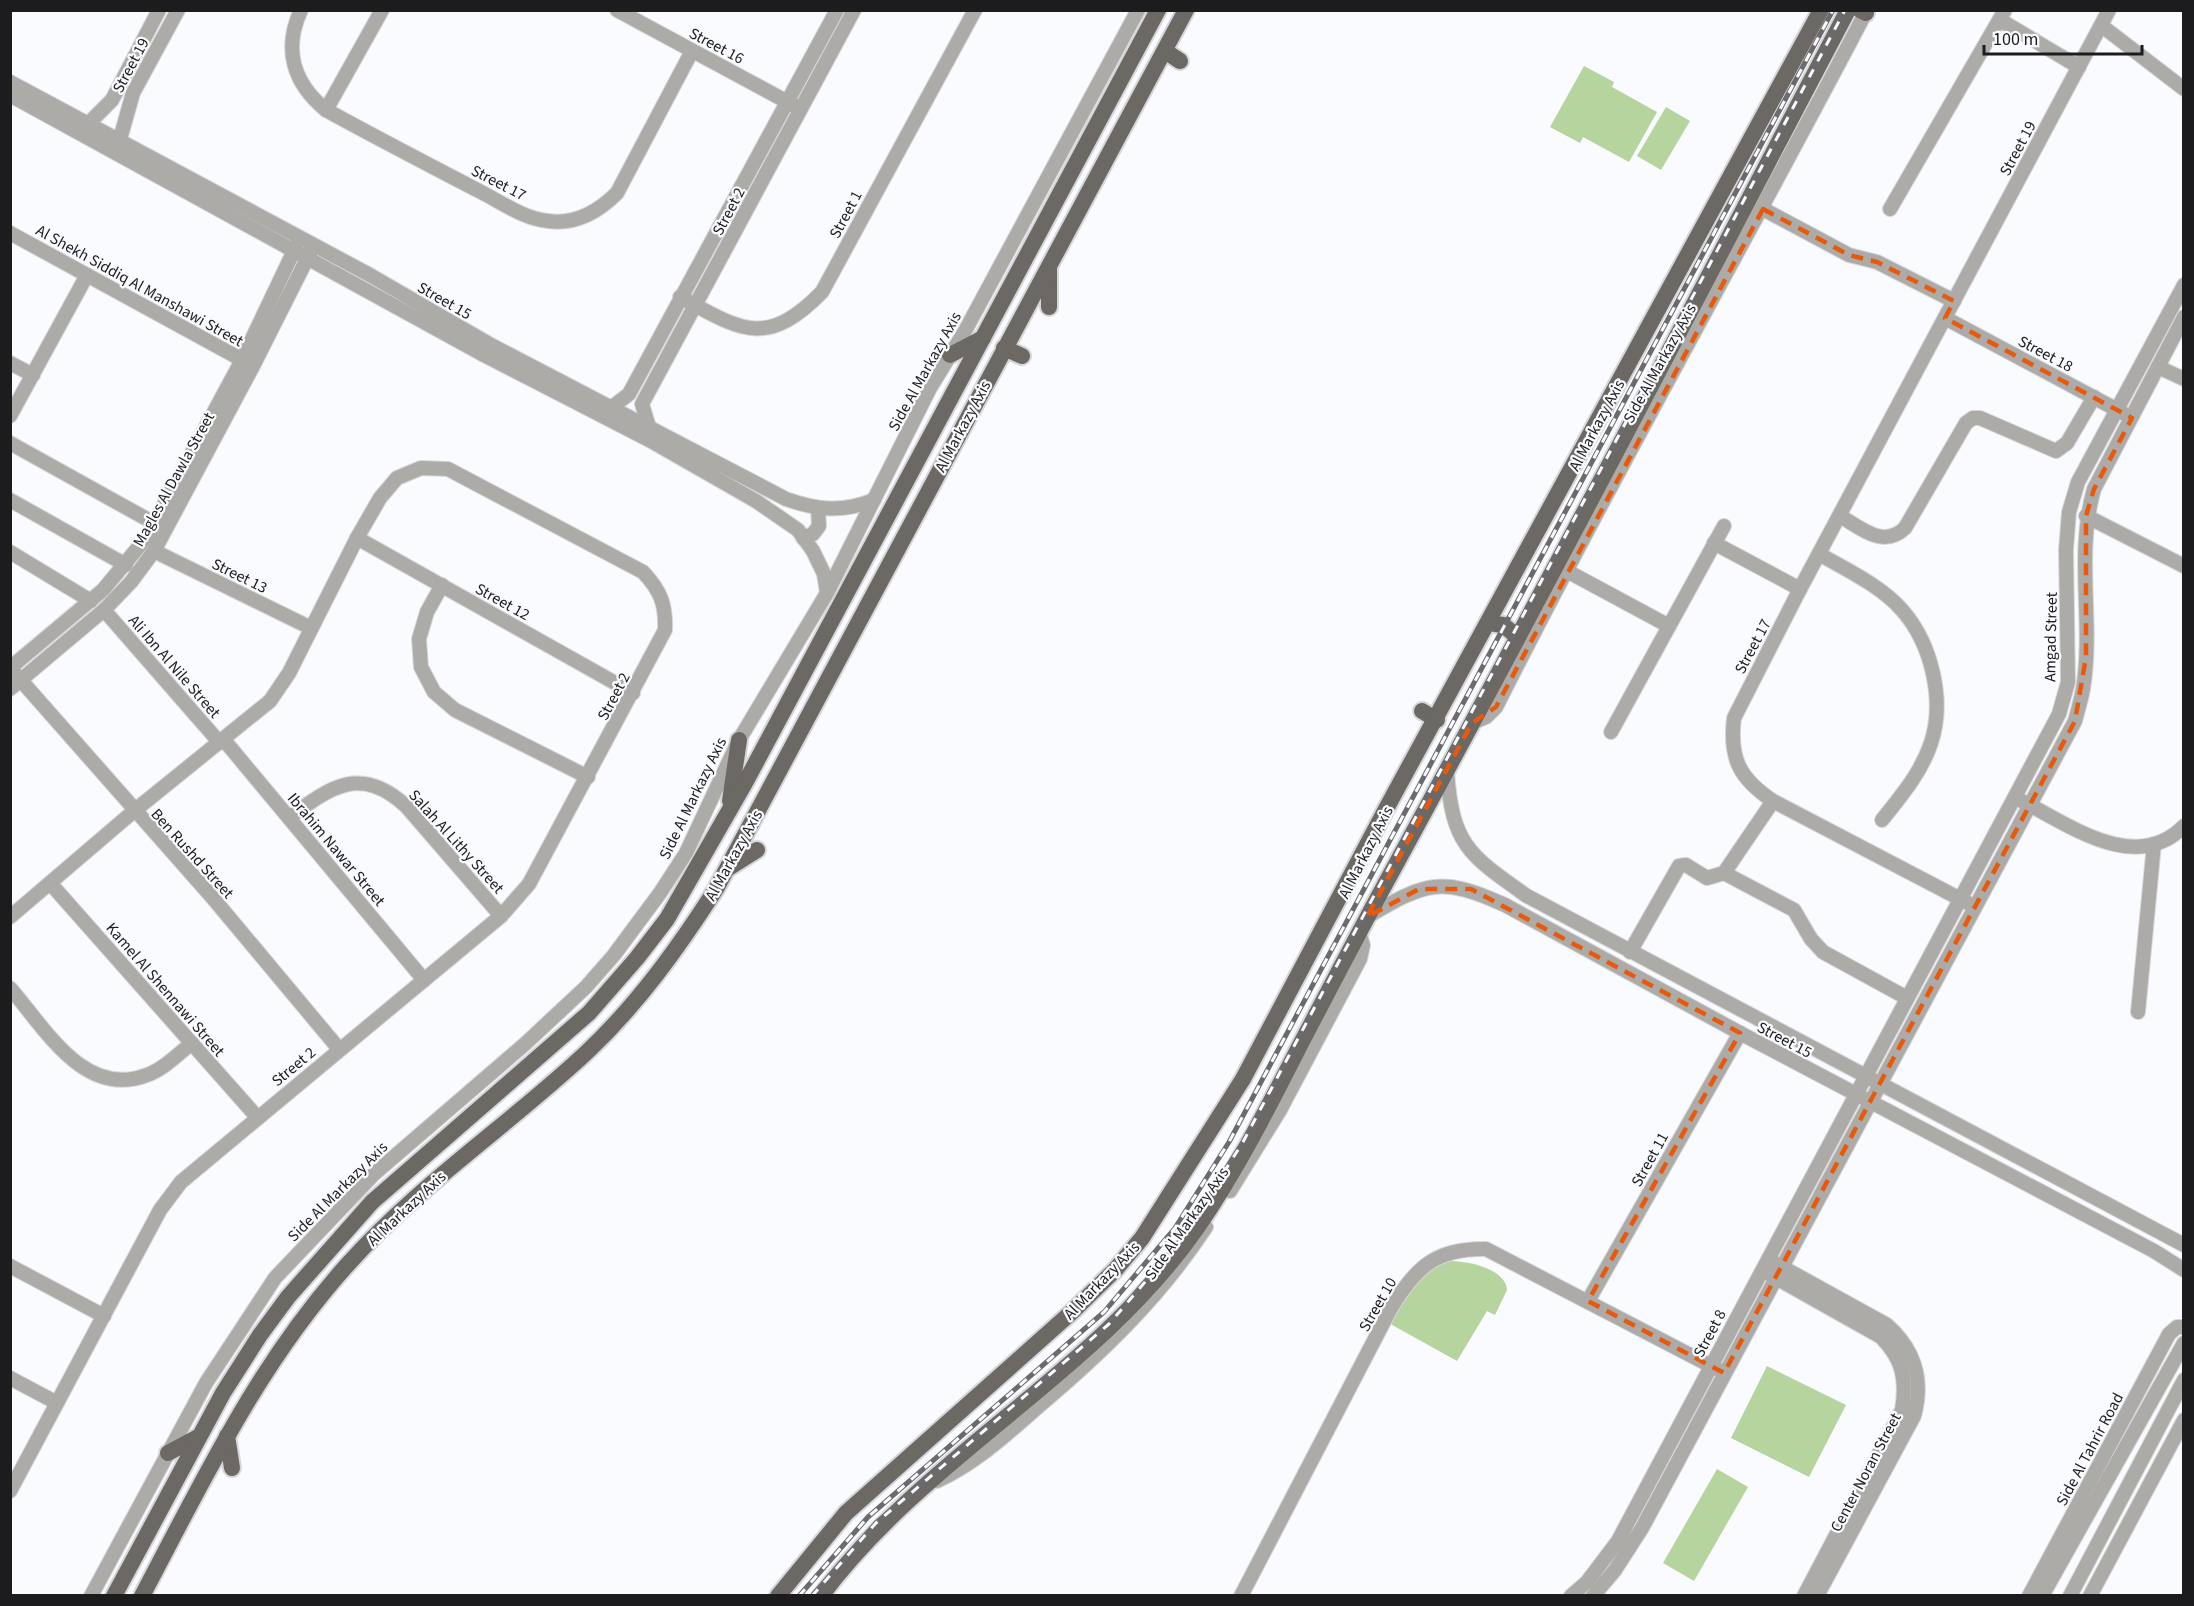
<svg xmlns="http://www.w3.org/2000/svg" width="2194" height="1606" font-family="'Source Sans 3',sans-serif">
	<style>
		.green { fill: #b6d49e }
		.lines { fill: none; stroke-linecap: round; stroke-linejoin: round }
		.minor-casing { stroke: #d6d7db; stroke-width: 16 }
		.major-casing { stroke: #d6d7db; stroke-width: 20 }
		.minor { stroke: #acaba8; stroke-width: 14 }
		.major { stroke: #6c6964; stroke-width: 16 }
		.rail-casing { stroke: #6b6b6e; stroke-width: 5 }
		.rail { stroke: #fafbff; stroke-width: 3; stroke-dasharray: 9; stroke-linecap: butt }
		.marked { fill: none; stroke: #e8590c; stroke-width: 4.5; stroke-dasharray: 12 8; stroke-linejoin: round }
		.labels { text-anchor: middle; stroke-width: 4.5; stroke-linejoin: round; paint-order: stroke }
		.street-label { font-size: 16px; fill: #1c1c1f; stroke: #fafbff }
	</style>
	<rect width="100%" height="100%" fill="#fafbff"/>
	<g class="green">
		<polygon points="1584,66 1614,82 1612,87 1657,112 1629,162 1583,137 1580,143 1550,127"/>
		<polygon points="1666,107 1690,121 1661,170 1637,156"/>
		<path d="M1451,1261c17,0 55,8 56,29l-12,25 -8,-4 -30,50 -72,-40 10,-16 38,-40z"/>
		<polygon points="1767,1366 1846,1405 1809,1477 1731,1438"/>
		<polygon points="1717,1469 1748,1487 1694,1581 1663,1563"/>
	</g>
	<g class="lines">
		<defs>
			<g id="minor">
				<path d="M301,10c-18,39 -8,73 25,100 51,28 103,55 155,82 20,10 43,27 67,29 28,4 50,-9 69,-28l75,-142"/>
				<polyline points="617,10 795,106"/>
				<polyline points="2000,20 2079,67"/>
				<polyline points="2102,26 2184,89"/>
				<path d="M10,82l358,192 123,71 295,154c31,11 56,14 88,1"/>
				<polyline points="10,95 484,355 651,441 756,501 798,530 813,551 824,574 827,593"/>
				<polyline points="326,110 382,10"/>
				<polyline points="89,123 112,100 159,10"/>
				<polyline points="120,139 133,93 178,10"/>
				<polyline points="1763,209 1849,255 1877,262 1954,301"/>
				<polyline points="1890,209 2005,10"/>
				<polyline points="10,233 248,363"/>
				<polyline points="300,238 242,360 146,538 103,590 10,668 212,897 339,1049"/>
				<path d="M680,297c61,33 86,52 142,-5l153,-282"/>
				<polyline points="1945,318 2123,413"/>
				<polyline points="10,363 33,375"/>
				<polyline points="2158,367 2184,379"/>
				<polyline points="611,408 629,394 837,10"/>
				<polyline points="10,416 87,275"/>
				<polyline points="649,427 642,404 854,10"/>
				<polyline points="10,443 154,523"/>
				<polyline points="10,500 126,565"/>
				<path d="M1840,516c21,12 43,33 65,12l61,-105 7,-5h7l76,33 11,-8 27,-46"/>
				<polyline points="2086,516 2184,566"/>
				<polyline points="357,538 633,693"/>
				<polyline points="803,538 813,534 819,526 818,508"/>
				<polyline points="1714,543 1800,589"/>
				<polyline points="154,551 311,628"/>
				<polyline points="10,552 91,601"/>
				<path d="M1819,554c28,16 62,32 83,56 30,34 43,91 29,133 -10,30 -30,53 -49,77"/>
				<polyline points="1565,570 1669,626"/>
				<polyline points="442,585 427,612 419,639 421,667 434,692 455,710 588,777"/>
				<polyline points="104,610 220,743"/>
				<polyline points="10,689 104,610 131,582 154,551 253,366 312,249"/>
				<path d="M1472,723l14,-6 10,-10c119,-235 249,-464 371,-697"/>
				<polyline points="1611,732 1724,526"/>
				<polyline points="224,740 424,980"/>
				<path d="M1447,771c5,74 22,84 80,125l657,349"/>
				<path d="M2022,801c47,24 114,74 162,25"/>
				<path d="M289,818c42,-32 72,-53 117,-12l95,110"/>
				<polyline points="1724,873 1794,910 1811,939 1823,952 1907,998"/>
				<polyline points="50,883 257,1117"/>
				<path d="M1968,903l-195,-102c-33,-22 -44,-42 -39,-83l66,-129 309,-579"/>
				<path d="M10,917l124,-106 136,-110 19,-28 68,-135 23,-40 17,-20 24,-10 27,1 195,103c18,19 23,33 22,58l-136,254 -28,32 -320,266 -21,28 -150,281"/>
				<path d="M1367,917c59,-35 74,-41 138,-12l235,128 414,218 30,19"/>
				<polyline points="1630,952 1679,866 1686,865 1707,878 1724,873 1773,801"/>
				<path d="M10,988c35,40 74,111 137,87 17,-6 31,-21 45,-32"/>
				<polyline points="2138,1012 2154,844"/>
				<polyline points="1230,1191 1280,1110 1360,959 1363,945 1359,932"/>
				<path d="M1773,1262l114,63c28,25 37,54 27,91l-97,180"/>
				<polyline points="10,1266 104,1316"/>
				<path d="M1769,1274l112,63c22,22 26,43 21,73l-98,186"/>
				<polyline points="1588,1301 1740,1033"/>
				<polyline points="10,1378 57,1403"/>
				<path d="M937,1481c39,-18 70,-47 102,-75 64,-54 121,-109 167,-179"/>
				<polyline points="91,1596 206,1383 275,1278 374,1174 525,1044 586,987 614,955 660,893 686,853 739,740 827,593 930,388 965,331 1138,10"/>
				<path d="M1241,1596l150,-288c25,-41 45,-60 95,-59l231,120"/>
				<polyline points="1571,1596 1587,1582 1618,1541 2059,714 2068,682 2066,550 2069,512 2078,482 2184,285"/>
				<path d="M1593,1596l22,-26 27,-42 433,-807c3,-11 6,-21 8,-32 11,-67 -8,-133 11,-200l90,-172"/>
				<polyline points="2029,1596 2169,1334 2177,1327 2184,1327"/>
				<polyline points="2042,1596 2184,1343"/>
				<polyline points="2070,1596 2184,1380"/>
				<polyline points="2090,1596 2184,1420"/>
			</g>
			<g id="major">
				<polyline points="1860,10 1866,13"/>
				<polyline points="1165,51 1180,61"/>
				<polyline points="1049,307 1049,269"/>
				<polyline points="1004,348 1022,356"/>
				<polyline points="950,355 983,338"/>
				<polyline points="1489,623 1503,625 1518,637"/>
				<polyline points="1422,711 1437,720"/>
				<polyline points="730,801 739,740"/>
				<polyline points="727,869 757,850"/>
				<polyline points="227,1436 232,1468"/>
				<polyline points="168,1453 198,1437"/>
				<polyline points="114,1596 223,1393 260,1335 288,1297 372,1202 589,1013 637,958 667,919 745,783 1158,10"/>
				<path d="M142,1596c62,-117 117,-234 207,-333 71,-79 160,-138 238,-211 51,-48 91,-104 129,-163l470,-879"/>
				<polyline points="778,1596 846,1513 1073,1311 1116,1269 1142,1238 1243,1079 1386,809 1821,10"/>
				<path d="M821,1596c106,-142 274,-222 376,-368 38,-55 69,-116 99,-175 33,-63 65,-125 99,-187 154,-283 303,-570 453,-856"/>
			</g>
		</defs>
		<use href="#minor" class="minor-casing"/>
		<use href="#major" class="major-casing"/>
		<use href="#minor" class="minor"/>
		<use href="#major" class="major"/>
		<defs>
			<g id="rail">
				<polyline points="799,1596 868,1517 1104,1312 1175,1228 1229,1142 1833,10"/>
				<polyline points="812,1596 876,1523 1109,1324 1181,1240 1243,1142 1845,10"/>
			</g>
		</defs>
		<use href="#rail" class="rail-casing"/>
		<use href="#rail" class="rail"/>
	</g>
	<path class="marked" d="M1763,209l86,46 28,7 77,39 -9,17 187,100 -38,71 -8,27v141l-11,64 -351,652 -136,-72 152,-268 -269,-144h-52l-52,28 105,-194 24,-16z"/>
	<g class="labels">
		<g class="street-label">
			<text transform="translate(717 45) rotate(28)" y="6">Street 16</text>
			<text transform="translate(130 65) rotate(-62)" y="6">Street 19</text>
			<text transform="translate(2017 148) rotate(-62)" y="6">Street 19</text>
			<text transform="translate(499 182) rotate(27)" y="6">Street 17</text>
			<text transform="translate(728 211) rotate(-62)" y="6">Street 2</text>
			<text transform="translate(845 214) rotate(-62)" y="6">Street 1</text>
			<text transform="translate(140 285) rotate(29)" y="6">Al Shekh Siddiq Al Manshawi Street</text>
			<text transform="translate(445 300) rotate(30)" y="6">Street 15</text>
			<text transform="translate(2046 353) rotate(28)" y="6">Street 18</text>
			<text transform="translate(1659 363) rotate(-61)" y="6">Side Al Markazy Axis</text>
			<text transform="translate(924 371) rotate(-61)" y="6">Side Al Markazy Axis</text>
			<text transform="translate(1596 425) rotate(-62)" y="6">Al Markazy Axis</text>
			<text transform="translate(962 426) rotate(-62)" y="6">Al Markazy Axis</text>
			<text transform="translate(173 479) rotate(-61)" y="6">Magles Al Dawla Street</text>
			<text transform="translate(240 575) rotate(26)" y="6">Street 13</text>
			<text transform="translate(503 601) rotate(29)" y="6">Street 12</text>
			<text transform="translate(2050 637) rotate(-89)" y="6">Amgad Street</text>
			<text transform="translate(1752 646) rotate(-62)" y="6">Street 17</text>
			<text transform="translate(175 666) rotate(49)" y="6">Ali Ibn Al Nile Street</text>
			<text transform="translate(613 696) rotate(-62)" y="6">Street 2</text>
			<text transform="translate(692 798) rotate(-64)" y="6">Side Al Markazy Axis</text>
			<text transform="translate(457 841) rotate(48)" y="6">Salah Al Lithy Street</text>
			<text transform="translate(337 849) rotate(50)" y="6">Ibrahim Nawar Street</text>
			<text transform="translate(1365 852) rotate(-63)" y="6">Al Markazy Axis</text>
			<text transform="translate(193 853) rotate(48)" y="6">Ben Rushd Street</text>
			<text transform="translate(733 855) rotate(-61)" y="6">Al Markazy Axis</text>
			<text transform="translate(166 989) rotate(49)" y="6">Kamel Al Shennawi Street</text>
			<text transform="translate(1785 1039) rotate(28)" y="6">Street 15</text>
			<text transform="translate(293 1066) rotate(-40)" y="6">Street 2</text>
			<text transform="translate(1649 1159) rotate(-61)" y="6">Street 11</text>
			<text transform="translate(337 1191) rotate(-45)" y="6">Side Al Markazy Axis</text>
			<text transform="translate(406 1208) rotate(-43)" y="6">Al Markazy Axis</text>
			<text transform="translate(1186 1223) rotate(-55)" y="6">Side Al Markazy Axis</text>
			<text transform="translate(1101 1280) rotate(-46)" y="6">Al Markazy Axis</text>
			<text transform="translate(1377 1304) rotate(-60)" y="6">Street 10</text>
			<text transform="translate(1709 1333) rotate(-62)" y="6">Street 8</text>
			<text transform="translate(2089 1449) rotate(-62)" y="6">Side Al Tahrir Road</text>
			<text transform="translate(1865 1472) rotate(-62)" y="6">Center Noran Street</text>
		</g>
	</g>
	<rect width="2194" height="1606" fill="none" stroke="#1c1c1f" stroke-width="24"/>
	<path d="M1984 45v9h158v-9" fill="none" stroke="#1c1c1f" stroke-width="3"/>
	<text x="1993" y="45" font-size="18" fill="#1c1c1f" stroke="#fafbff" stroke-width="4.5" paint-order="stroke">100 m</text>
</svg>
